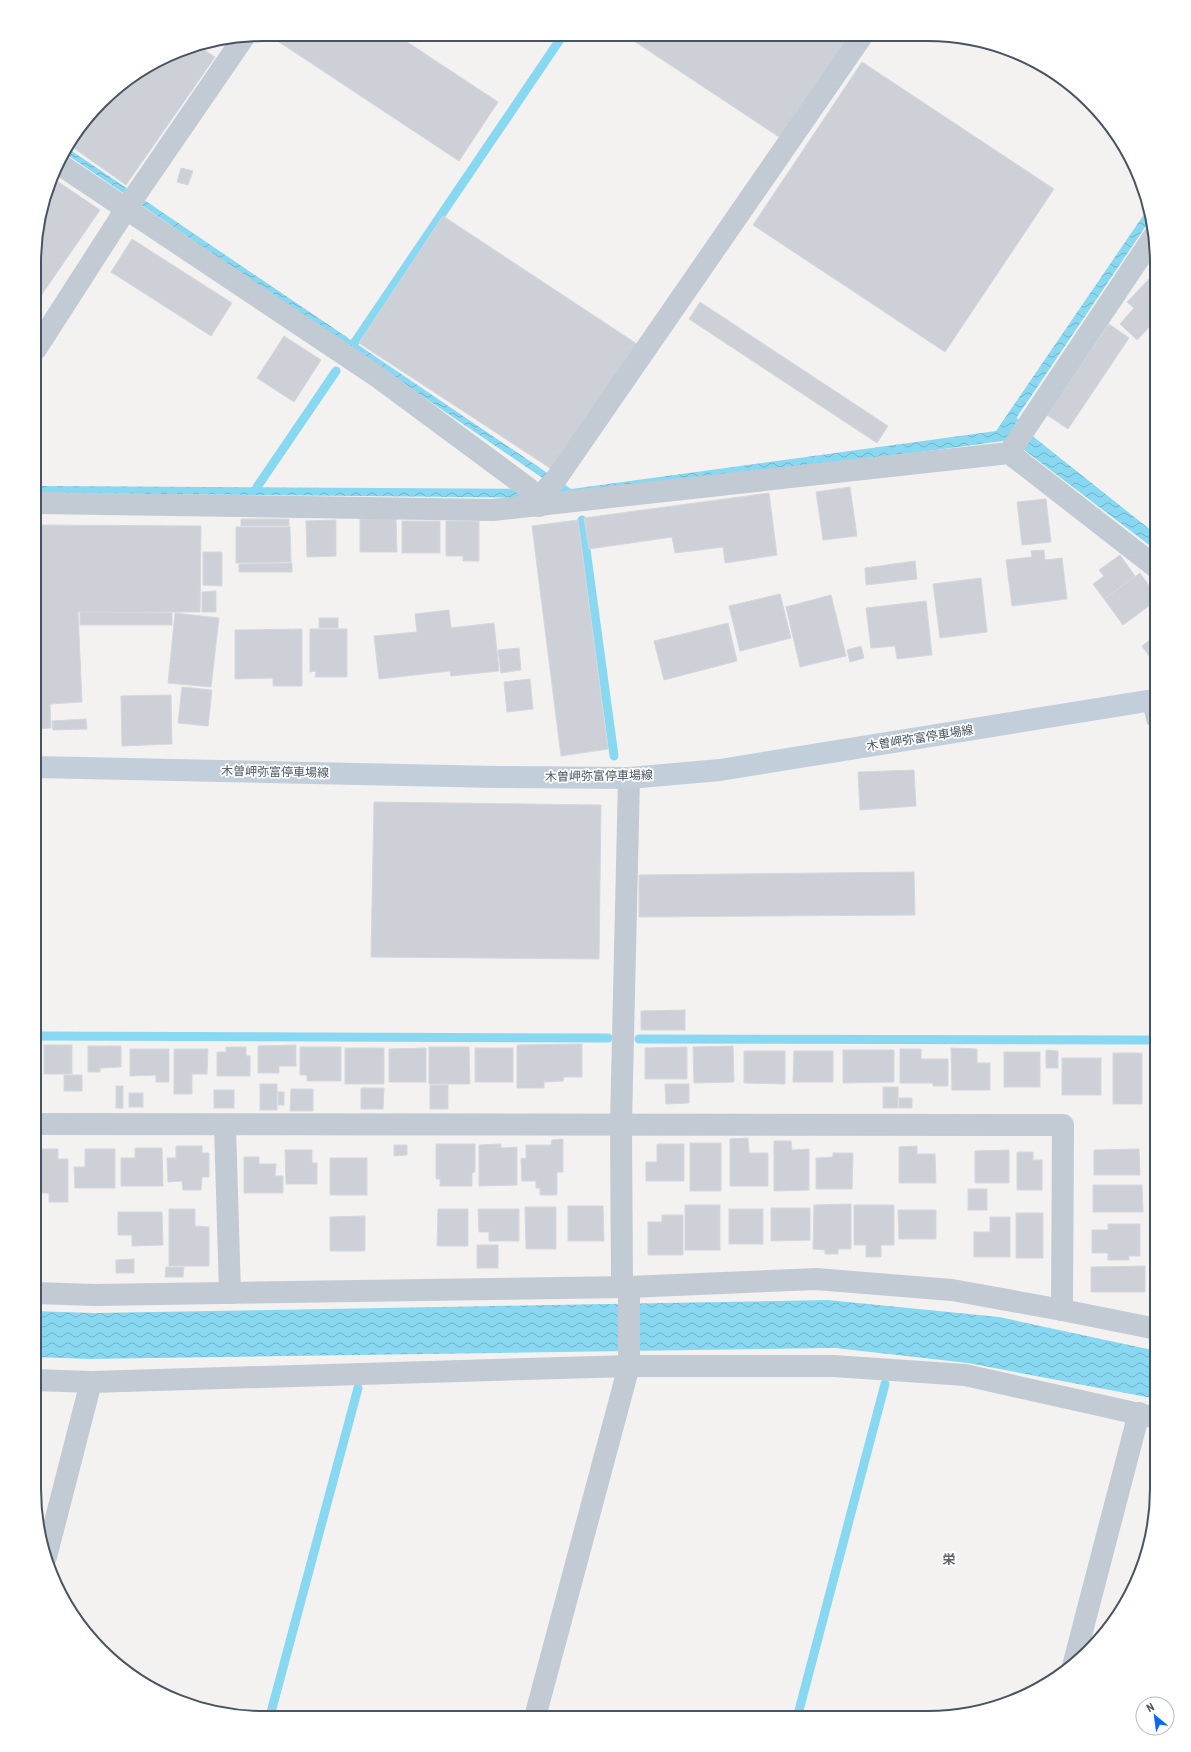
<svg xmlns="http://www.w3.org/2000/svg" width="1191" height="1752" font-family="'Roboto Condensed','Noto Sans JP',sans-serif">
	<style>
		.water { fill: url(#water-waves) }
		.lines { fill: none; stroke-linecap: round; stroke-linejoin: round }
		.stream { stroke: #89d8f2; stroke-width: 9 }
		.building { fill: #cdd0d7; stroke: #d5d7dd }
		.street { stroke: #c2cbd4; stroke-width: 22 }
		.secondary { stroke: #c3cedb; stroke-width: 22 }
		.labels { text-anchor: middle; stroke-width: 3.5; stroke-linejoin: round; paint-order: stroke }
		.street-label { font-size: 12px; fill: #485461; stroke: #fff }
		.neighbourhood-label { font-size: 13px; font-weight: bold; fill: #5d6167; stroke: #fff }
		.rim { fill: none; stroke: #485461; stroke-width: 2 }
	</style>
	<defs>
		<pattern id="water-waves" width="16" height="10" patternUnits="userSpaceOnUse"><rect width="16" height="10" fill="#89d8f2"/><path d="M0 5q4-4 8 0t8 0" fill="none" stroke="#72b2c7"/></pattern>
	</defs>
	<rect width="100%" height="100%" fill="#f4f2f1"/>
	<g class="water">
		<polygon points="66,147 571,489 996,431 1149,207 1152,217 1017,417 1020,426 1157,535 1157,551 1011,440 572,498 36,493 36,486 539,489 544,479 63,152"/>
		<polygon points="828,1300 999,1317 1157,1351 1157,1399 968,1363 835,1348 89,1359 34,1357 34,1311 94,1313"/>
	</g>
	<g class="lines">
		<g class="stream">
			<polyline points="355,342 563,35"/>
			<polyline points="257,487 336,371"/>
			<polyline points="582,520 614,756"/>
			<polyline points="35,1036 608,1038"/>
			<polyline points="639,1039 1157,1040"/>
			<polyline points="270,1716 358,1388"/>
			<polyline points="797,1718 885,1384"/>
		</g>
	</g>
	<g class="building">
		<polygon points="267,34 395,34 498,102 459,161"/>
		<polygon points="625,35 851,36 782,139"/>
		<polygon points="197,45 215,57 126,185 68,144 112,91 189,46"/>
		<polygon points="862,62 1054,189 945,352 753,225"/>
		<polygon points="181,168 193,171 188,185 177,182"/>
		<polygon points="54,179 100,210 36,303 36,233"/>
		<polygon points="443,216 637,344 553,470 359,343"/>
		<polygon points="132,239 232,303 211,336 111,272"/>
		<polygon points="1156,254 1157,263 1157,270 1148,262"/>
		<polygon points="1152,276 1157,281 1157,319 1137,340 1120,324 1134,308 1127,302"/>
		<polygon points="700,302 888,426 877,443 689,319"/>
		<polygon points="1109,324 1129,338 1068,429 1047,415"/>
		<polygon points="284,336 321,360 294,402 257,378"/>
		<polygon points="1157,457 1157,469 1151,463"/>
		<polygon points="850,487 857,536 823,540 816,492"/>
		<polygon points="769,493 777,555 725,563 723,547 675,553 672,537 589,549 584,518"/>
		<polygon points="1046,499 1051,542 1022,545 1017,502"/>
		<polygon points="396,518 397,552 360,552 360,519"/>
		<rect x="241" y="519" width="48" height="7"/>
		<polygon points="336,520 336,556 307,557 306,521"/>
		<polygon points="578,520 608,749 561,756 532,526"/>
		<rect x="402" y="521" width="38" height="32"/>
		<polygon points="446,521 479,521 479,561 463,561 463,556 446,556"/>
		<polygon points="36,525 201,526 200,612 78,612 82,702 50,704 51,728 35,729"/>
		<polygon points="236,527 290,527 291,562 236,563"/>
		<polygon points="1044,550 1045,560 1062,558 1067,599 1012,606 1006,560 1032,557 1031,551"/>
		<polygon points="203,552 222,552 222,586 203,585"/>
		<polygon points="1120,555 1135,576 1104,599 1093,584 1104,576 1099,570"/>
		<polygon points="915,561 917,579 866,585 865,568"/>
		<polygon points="292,563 292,572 239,572 239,564"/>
		<polygon points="1140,573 1157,597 1157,600 1123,625 1104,599"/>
		<polygon points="981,578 987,632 940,638 933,584"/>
		<polygon points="216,591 216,612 202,612 202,592"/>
		<polygon points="780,594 791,638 740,651 729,606"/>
		<polygon points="831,595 846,656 800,667 786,607"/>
		<polygon points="926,601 932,655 897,659 895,646 871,648 866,608"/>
		<polygon points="449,610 451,628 494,623 499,671 451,676 450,671 379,679 374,636 417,632 415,614"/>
		<polygon points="80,612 172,613 172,625 80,625"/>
		<polygon points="175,613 219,618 211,687 168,683"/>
		<rect x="319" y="618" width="19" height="10"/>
		<polygon points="728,623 737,661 664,680 654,641"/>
		<polygon points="302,629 302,686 273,686 273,678 235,679 235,630"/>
		<polygon points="310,629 347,629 347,677 315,677 316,671 310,672"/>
		<polygon points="1150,640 1157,650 1157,656 1152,660 1142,646"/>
		<polygon points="861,646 864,658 850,662 847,650"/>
		<polygon points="519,648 521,670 501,673 498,650"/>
		<polygon points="530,679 533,709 507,712 504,682"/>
		<polygon points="182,687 212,690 208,726 178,723"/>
		<polygon points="171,695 172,744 122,746 121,696"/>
		<polygon points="86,719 87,729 53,730 52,721"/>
		<polygon points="914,770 916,806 860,810 858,772"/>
		<polygon points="374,802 601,805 599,959 371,957"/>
		<polygon points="914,872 915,915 639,917 639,875"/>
		<polygon points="685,1010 685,1030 641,1030 641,1011"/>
		<polygon points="582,1044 582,1077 564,1077 563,1081 544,1082 544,1088 517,1088 517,1045"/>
		<rect x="44" y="1045" width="28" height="29"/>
		<polygon points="296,1045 296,1066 279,1066 279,1073 258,1073 258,1046"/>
		<polygon points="88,1046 121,1046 121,1067 100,1068 100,1072 88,1072"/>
		<polygon points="733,1046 734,1082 694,1083 693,1047"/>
		<polygon points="226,1047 246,1047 246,1056 250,1056 250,1076 217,1076 217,1052 226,1052"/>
		<polygon points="300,1047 341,1047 341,1081 307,1081 307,1075 300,1075"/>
		<polygon points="429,1047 469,1047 470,1084 429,1084"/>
		<polygon points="687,1047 687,1079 645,1079 645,1048"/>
		<rect x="345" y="1048" width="39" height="36"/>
		<polygon points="426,1048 426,1082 389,1082 389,1049"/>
		<rect x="475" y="1048" width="38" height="34"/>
		<polygon points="951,1048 977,1049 977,1063 990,1063 990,1090 952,1090"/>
		<polygon points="130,1049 169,1049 169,1082 156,1082 156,1075 130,1076"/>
		<polygon points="174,1049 208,1049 207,1074 192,1074 192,1094 174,1094"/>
		<polygon points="900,1049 921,1049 921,1059 948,1059 948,1086 933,1086 933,1083 900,1083"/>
		<polygon points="843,1050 894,1050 894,1082 843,1083"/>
		<polygon points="1046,1050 1058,1051 1058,1068 1046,1068"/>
		<polygon points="744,1051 785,1051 785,1084 744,1083"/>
		<polygon points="794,1051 833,1051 833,1082 793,1082"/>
		<rect x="1004" y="1052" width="36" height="35"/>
		<rect x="1113" y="1053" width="29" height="51"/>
		<rect x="1062" y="1058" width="39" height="37"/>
		<rect x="64" y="1075" width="18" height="16"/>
		<rect x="260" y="1084" width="17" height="26"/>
		<polygon points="665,1084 689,1084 689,1103 666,1104"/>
		<rect x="430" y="1085" width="18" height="24"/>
		<rect x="116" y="1086" width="7" height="22"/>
		<rect x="883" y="1087" width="15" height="21"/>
		<polygon points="361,1088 384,1088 383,1109 361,1109"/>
		<polygon points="291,1089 313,1089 313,1111 290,1111"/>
		<rect x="214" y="1090" width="20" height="18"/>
		<rect x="278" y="1092" width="6" height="13"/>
		<rect x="129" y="1093" width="14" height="14"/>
		<rect x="899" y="1098" width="13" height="10"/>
		<polygon points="748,1138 749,1153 768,1153 768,1186 730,1186 730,1139"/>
		<polygon points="563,1139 563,1172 557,1172 557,1195 540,1195 540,1188 536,1188 536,1181 522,1181 521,1158 526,1159 526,1145 551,1145 552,1140"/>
		<polygon points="774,1141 791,1141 792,1150 809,1149 809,1190 774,1191"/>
		<rect x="690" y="1143" width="31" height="48"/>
		<polygon points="436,1144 475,1144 475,1172 472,1173 472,1186 440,1186 440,1179 436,1179"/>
		<polygon points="501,1144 501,1148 517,1147 517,1185 479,1186 479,1145"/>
		<polygon points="657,1144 684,1144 684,1181 646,1181 646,1162 657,1162"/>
		<polygon points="394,1145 407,1145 407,1155 394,1156"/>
		<polygon points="176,1146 202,1146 202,1153 209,1153 209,1177 202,1177 201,1190 183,1190 182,1181 168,1182 167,1158 176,1158"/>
		<polygon points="917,1146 917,1154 935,1154 936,1183 899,1183 899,1147"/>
		<polygon points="135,1148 162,1148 163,1186 121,1186 121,1158 135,1158"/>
		<polygon points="35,1149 58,1149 58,1159 68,1159 68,1202 49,1202 49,1193 34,1193"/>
		<polygon points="85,1149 115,1149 115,1188 75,1188 74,1167 85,1167"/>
		<polygon points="1139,1149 1140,1175 1094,1175 1094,1150"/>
		<polygon points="285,1150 312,1150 312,1163 317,1163 317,1184 286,1184"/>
		<polygon points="1009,1150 1009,1183 975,1183 975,1151"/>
		<polygon points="1017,1152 1033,1152 1033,1160 1042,1160 1042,1190 1017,1190"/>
		<polygon points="833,1153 853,1153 852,1189 816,1189 816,1158 833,1157"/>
		<polygon points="244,1157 259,1157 259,1164 276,1164 275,1176 283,1176 283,1193 244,1193"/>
		<rect x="330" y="1158" width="37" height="37"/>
		<polygon points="1093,1185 1142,1185 1143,1212 1093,1212"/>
		<rect x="968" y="1189" width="19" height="21"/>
		<polygon points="851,1204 851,1249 838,1249 838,1254 825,1254 825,1250 813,1249 814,1205"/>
		<rect x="685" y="1205" width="35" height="45"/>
		<polygon points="854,1205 894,1205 894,1245 881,1245 881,1257 866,1257 866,1245 854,1245"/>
		<polygon points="568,1206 603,1206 604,1241 568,1241"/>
		<polygon points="525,1207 556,1207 556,1249 526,1249"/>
		<polygon points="771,1208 810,1208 810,1240 771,1241"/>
		<polygon points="169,1209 195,1209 195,1226 209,1227 209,1266 169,1266"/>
		<polygon points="438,1209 468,1209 468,1246 437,1246"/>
		<polygon points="478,1209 519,1209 519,1241 489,1241 489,1232 479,1232"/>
		<rect x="729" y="1209" width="34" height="35"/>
		<polygon points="898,1210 936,1210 936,1239 899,1239"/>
		<polygon points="118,1212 162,1212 163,1245 132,1246 132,1235 118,1235"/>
		<rect x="1016" y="1213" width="27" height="45"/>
		<polygon points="662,1215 683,1215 683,1255 648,1255 648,1222 662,1222"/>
		<polygon points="365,1216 365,1251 330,1251 330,1217"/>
		<polygon points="990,1217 1010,1217 1010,1257 974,1257 974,1232 990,1232"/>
		<polygon points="1108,1224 1140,1224 1140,1256 1129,1256 1129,1260 1108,1260 1108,1253 1092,1253 1092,1230 1108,1230"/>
		<rect x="477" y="1245" width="21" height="23"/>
		<polygon points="134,1259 134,1273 116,1273 116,1260"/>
		<polygon points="1145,1266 1145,1292 1091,1292 1091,1267"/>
		<polygon points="166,1267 184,1267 183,1277 165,1277"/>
	</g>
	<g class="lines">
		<g class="street">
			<polyline points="59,164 375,375 528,488 538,498 539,506"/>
			<polyline points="36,349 126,209 244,37"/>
			<polyline points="1009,453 1154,236"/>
			<polyline points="538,498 556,479 862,36"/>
			<polyline points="36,503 493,510 1009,453 1157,568"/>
			<polyline points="1153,700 1157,718"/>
			<path d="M35,1124c342,3 685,0 1028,1l-1,185"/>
			<polyline points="225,1126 230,1293"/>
			<polyline points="622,1286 621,1124 629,778"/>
			<polyline points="34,1293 95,1295 629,1287 816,1279 952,1290 1062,1310 1157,1329"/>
			<polyline points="34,1380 91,1382 629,1366 834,1366 965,1375 1157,1418"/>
			<polyline points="46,1557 91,1382"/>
			<polyline points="1073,1666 1139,1413"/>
			<polyline points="535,1717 629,1366 629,1287"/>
		</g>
		<polyline class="secondary" points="35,767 496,777 629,778 720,770 1153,700 1157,698"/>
	</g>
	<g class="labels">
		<g class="street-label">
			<text transform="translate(920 738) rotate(-9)" y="4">木曽岬弥富停車場線</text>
			<text transform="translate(275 772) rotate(1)" y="4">木曽岬弥富停車場線</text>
			<text transform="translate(599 776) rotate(-1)" y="4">木曽岬弥富停車場線</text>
		</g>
		<g class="neighbourhood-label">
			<text x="949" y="1564">栄</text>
		</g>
	</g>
	<path d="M0 0H1191V1752H0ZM263 41H928A222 222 0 0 1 1150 263V1489A222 222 0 0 1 928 1711H263A222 222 0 0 1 41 1489V263A222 222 0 0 1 263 41Z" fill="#fff" fill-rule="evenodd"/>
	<path class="rim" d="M263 41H928A222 222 0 0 1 1150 263V1489A222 222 0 0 1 928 1711H263A222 222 0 0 1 41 1489V263A222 222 0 0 1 263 41Z"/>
	<g transform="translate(1155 1716) rotate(331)"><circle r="19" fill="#ffffff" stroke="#b6bbc0"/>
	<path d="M0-3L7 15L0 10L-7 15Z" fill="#0e68f1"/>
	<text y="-6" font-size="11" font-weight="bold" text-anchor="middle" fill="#485461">N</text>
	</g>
</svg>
